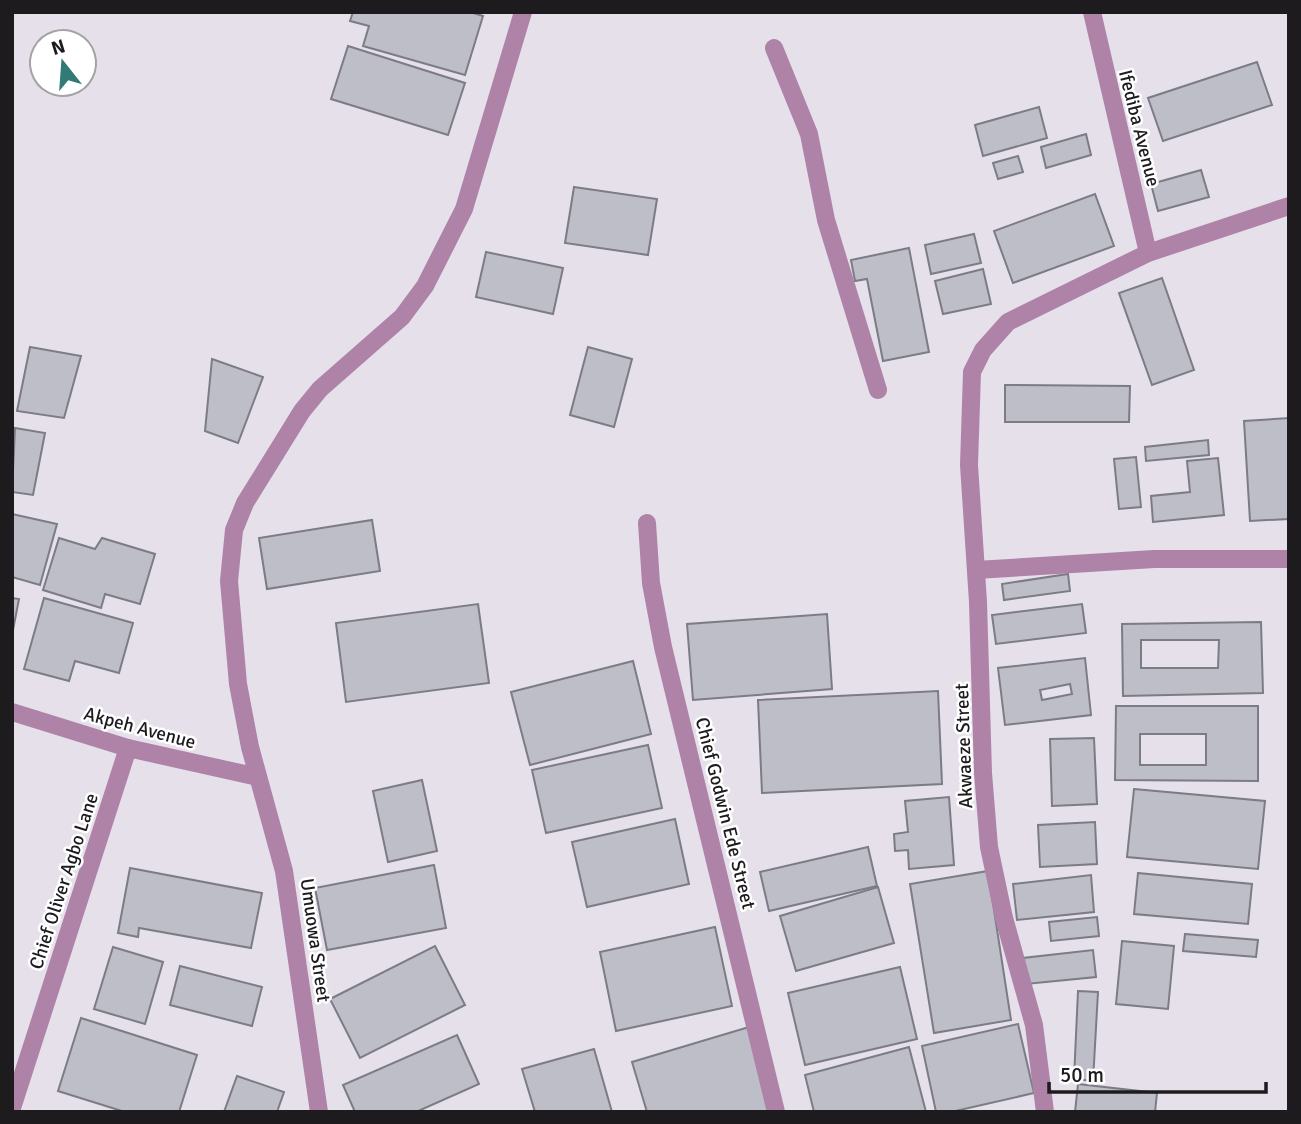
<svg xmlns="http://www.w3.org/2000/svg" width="1301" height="1124" font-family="Signika,sans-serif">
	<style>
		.building { fill: #bebec9; stroke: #7c7c86; stroke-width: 2; fill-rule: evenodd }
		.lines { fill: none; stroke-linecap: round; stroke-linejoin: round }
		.lane { stroke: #af82a8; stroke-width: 18 }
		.street { stroke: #af82a8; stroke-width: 18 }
		.labels { text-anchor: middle; stroke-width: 5; stroke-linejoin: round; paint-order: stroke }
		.street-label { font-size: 19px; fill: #1d1b1e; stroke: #fff }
	</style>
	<rect width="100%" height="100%" fill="#e5e0ea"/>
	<g class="building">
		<polygon points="353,12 470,12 483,16 465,75 363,46 369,26 350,21"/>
		<polygon points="348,46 465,83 448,135 331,99"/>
		<polygon points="1257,62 1272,105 1163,141 1148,98"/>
		<polygon points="1039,107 1047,138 983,156 975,125"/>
		<polygon points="1086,134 1091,155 1046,168 1041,147"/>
		<polygon points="1018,156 1023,172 998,179 993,163"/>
		<polygon points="1201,170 1209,197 1158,211 1151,184"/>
		<polygon points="574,187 657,199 648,255 565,243"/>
		<polygon points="1095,194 1114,246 1013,283 994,231"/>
		<polygon points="974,234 981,263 931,274 925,245"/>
		<polygon points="909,248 929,352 883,361 867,279 855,281 851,260"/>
		<polygon points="486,252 563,268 553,314 476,297"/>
		<polygon points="983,269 991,304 943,314 935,281"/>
		<polygon points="1162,278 1194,370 1152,385 1119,293"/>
		<polygon points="30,347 81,356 64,418 17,411"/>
		<polygon points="588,347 632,359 614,427 570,415"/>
		<polygon points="212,359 263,377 238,443 205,431"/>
		<polygon points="1005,385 1130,386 1129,422 1005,422"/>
		<polygon points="1289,418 1289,519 1250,521 1244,421"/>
		<polygon points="15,428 45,433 33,495 12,492"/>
		<polygon points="1208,440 1209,455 1146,461 1145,447"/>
		<polygon points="1136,457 1141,507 1119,509 1114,459"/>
		<polygon points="1218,458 1224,515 1153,522 1151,496 1190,492 1187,461"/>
		<polygon points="12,514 57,524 40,585 12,577"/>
		<polygon points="372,520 380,571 267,589 259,538"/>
		<polygon points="59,538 95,549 102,538 155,554 140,604 105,594 101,608 43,590"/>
		<polygon points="1068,574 1070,591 1004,600 1002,584"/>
		<polygon points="12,598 19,599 12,635"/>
		<polygon points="44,598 133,623 119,673 75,661 69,681 24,669"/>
		<polygon points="478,604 489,683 346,702 336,623"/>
		<polygon points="1082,604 1086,633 996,644 992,615"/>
		<polygon points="827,614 832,689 693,700 687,624"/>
		<path d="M1261,622l2,71 -140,3 -1,-72zM1141,640h78l-1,28h-77z"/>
		<path d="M1085,658l6,57 -86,10 -7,-57zM1070,684l2,10 -30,6 -2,-10z"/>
		<polygon points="633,661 651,734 530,765 511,692"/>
		<polygon points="938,691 942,784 762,793 758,700"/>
		<path d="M1116,706h142v75l-143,-1zM1140,734h66v31h-66z"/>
		<polygon points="1094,738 1097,804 1052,806 1050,739"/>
		<polygon points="648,745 662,808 546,833 532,770"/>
		<polygon points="422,780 437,851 388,862 373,791"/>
		<polygon points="1134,789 1265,801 1258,869 1127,857"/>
		<polygon points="949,797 954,865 909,869 908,850 895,851 894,834 908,832 905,801"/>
		<polygon points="675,819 689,884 587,907 572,842"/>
		<polygon points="1095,822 1097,864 1040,867 1038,825"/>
		<polygon points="868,847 877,886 769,911 760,872"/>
		<polygon points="434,865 446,928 327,950 315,888"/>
		<polygon points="130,868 262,893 251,948 139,928 138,937 118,933"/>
		<polygon points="988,871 1011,1020 934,1033 910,884"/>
		<polygon points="1138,873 1252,884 1248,924 1134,914"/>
		<polygon points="1091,875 1094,912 1017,920 1013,884"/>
		<polygon points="878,887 894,943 796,971 780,916"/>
		<polygon points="1097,917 1099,936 1051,941 1049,922"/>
		<polygon points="715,927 732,1006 616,1031 600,952"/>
		<polygon points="1185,934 1258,940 1256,957 1183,951"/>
		<polygon points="1122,941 1174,946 1168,1009 1116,1004"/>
		<polygon points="435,946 465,1005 360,1058 330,999"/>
		<polygon points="113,947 163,962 145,1024 94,1009"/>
		<polygon points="1093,950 1096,977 1026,984 1023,958"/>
		<polygon points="180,966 262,987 252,1026 170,1005"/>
		<polygon points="900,967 917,1039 805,1065 788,993"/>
		<polygon points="1078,991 1098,992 1093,1081 1074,1079"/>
		<polygon points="81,1018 197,1055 179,1112 125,1112 58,1091"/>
		<polygon points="1018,1024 1034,1093 951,1112 936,1112 922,1046"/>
		<polygon points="749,1027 774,1112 647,1112 632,1062"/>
		<polygon points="457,1035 479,1084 416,1112 355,1112 343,1085"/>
		<polygon points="909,1047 926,1112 814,1112 805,1075"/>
		<polygon points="594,1049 612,1112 535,1112 522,1069"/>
		<polygon points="237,1076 284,1092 277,1112 224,1112"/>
		<polygon points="1078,1084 1157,1093 1155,1112 1075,1112"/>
	</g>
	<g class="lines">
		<polyline class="lane" points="774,48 809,134 826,220 878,390"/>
		<g class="street">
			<polyline points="1092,12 1148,253"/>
			<polyline points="647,523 651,583 663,647 776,1112"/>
			<polyline points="976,570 1154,559 1289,559"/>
			<polyline points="12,712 128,748 258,777"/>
			<polyline points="12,1108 128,748"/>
			<polyline points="319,1112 284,871 250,747 238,684 229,581 234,530 245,503 302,411 320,389 402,317 425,286 464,209 523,12"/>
			<polyline points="1045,1112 1034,1025 1004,918 989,847 983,773 978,602 969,465 972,372 983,350 1008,322 1148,253 1289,206"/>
		</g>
	</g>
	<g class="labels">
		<g class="street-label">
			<text transform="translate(1140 128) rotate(76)" y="7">Ifediba Avenue</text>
			<text transform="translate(140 727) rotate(15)" y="7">Akpeh Avenue</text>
			<text transform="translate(963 746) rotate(-92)" y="7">Akwaeze Street</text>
			<text transform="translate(726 813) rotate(76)" y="7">Chief Godwin Ede Street</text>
			<text transform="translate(63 881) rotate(-72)" y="7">Chief Oliver Agbo Lane</text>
			<text transform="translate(316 940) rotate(82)" y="7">Umuowa Street</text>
		</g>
	</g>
	<rect width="1301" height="1124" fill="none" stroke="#1d1b1e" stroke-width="28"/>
	<g transform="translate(63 63) rotate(343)"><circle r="33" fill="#ffffff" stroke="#a5a4a5" stroke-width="2"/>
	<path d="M0-5L12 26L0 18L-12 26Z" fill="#327a76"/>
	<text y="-10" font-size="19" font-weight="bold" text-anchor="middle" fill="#1d1b1e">N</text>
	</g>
	<path d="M1049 1082v10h217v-10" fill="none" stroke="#1d1b1e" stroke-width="3.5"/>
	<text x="1060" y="1082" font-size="21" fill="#1d1b1e" stroke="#ffffff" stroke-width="5" paint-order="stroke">50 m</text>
</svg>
